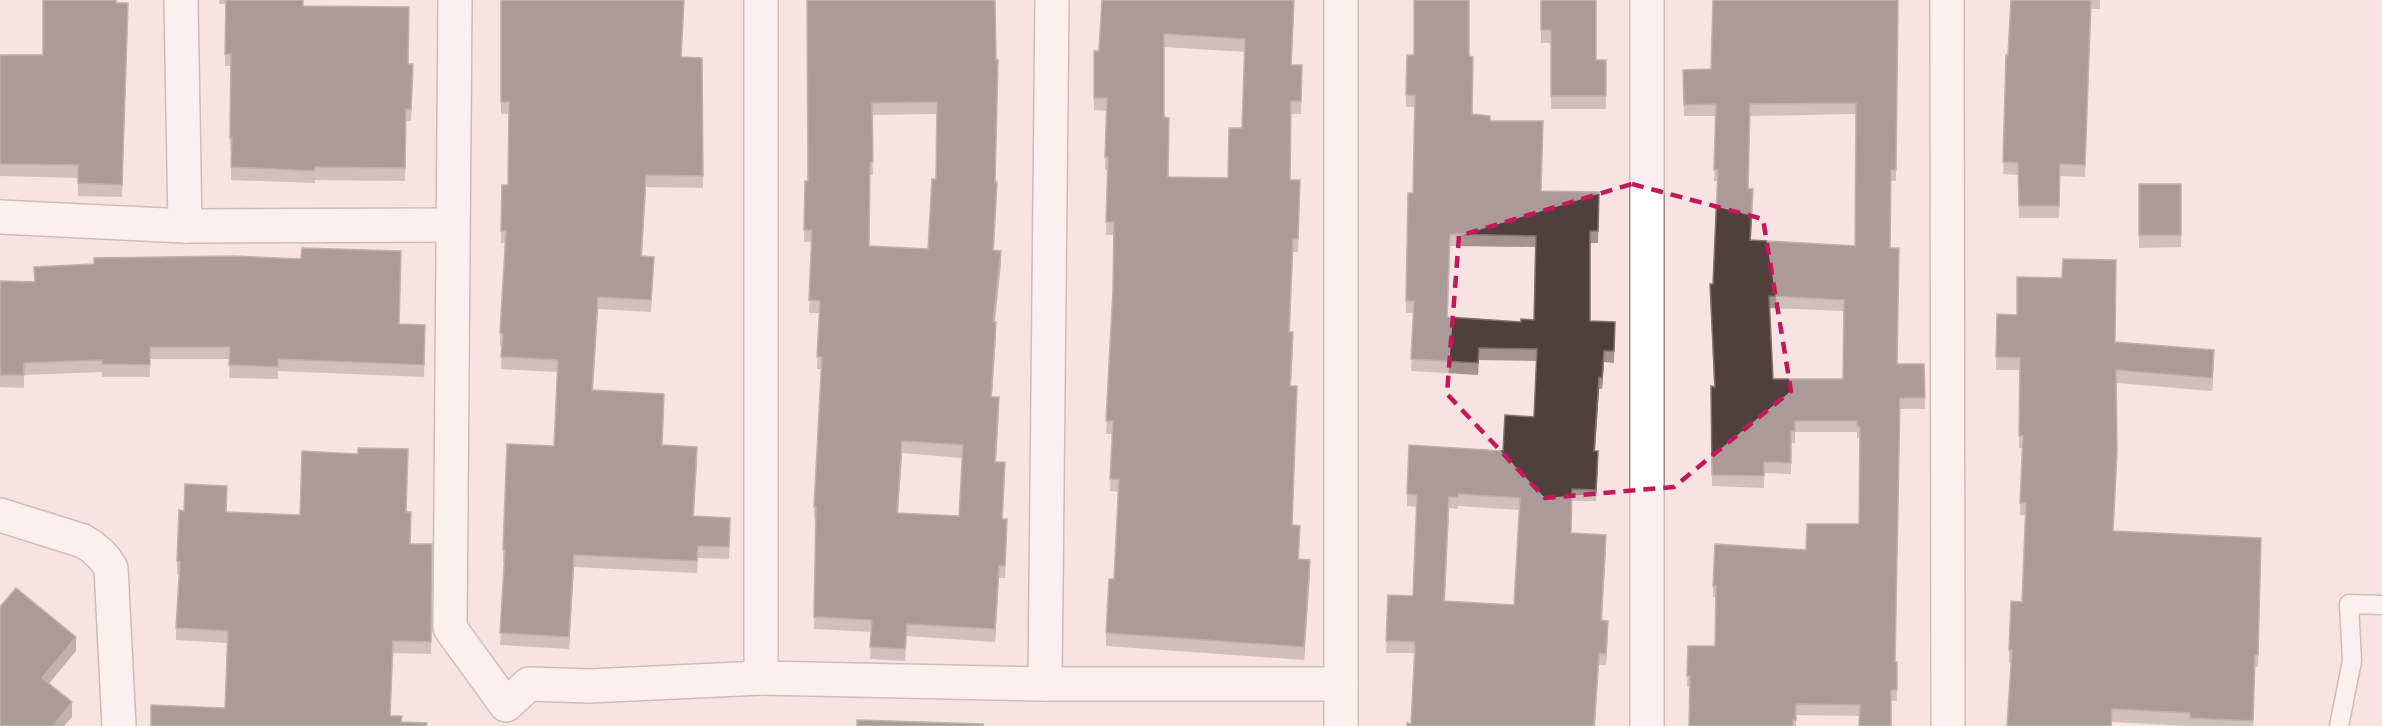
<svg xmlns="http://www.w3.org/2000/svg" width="2382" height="726" font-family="'Fira Sans Condensed',sans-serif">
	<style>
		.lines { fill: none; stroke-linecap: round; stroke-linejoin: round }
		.lane-casing { stroke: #9c8a89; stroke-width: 21 }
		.street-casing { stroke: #9c8a89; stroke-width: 36 }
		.lane { stroke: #fff; stroke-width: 18 }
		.street { stroke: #fff; stroke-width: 33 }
		.wall { fill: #a39290; fill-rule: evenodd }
		.shaded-wall { fill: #81716f }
		.building { fill: #4f403e; stroke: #81716f; stroke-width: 1.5; fill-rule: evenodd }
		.marked { fill: none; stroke: #c2185b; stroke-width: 4.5; stroke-dasharray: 12 8; stroke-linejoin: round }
	</style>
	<rect width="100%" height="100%" fill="#f7e4e2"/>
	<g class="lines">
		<defs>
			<polyline id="lane" points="2339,726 2352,661 2349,604 2382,605"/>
			<g id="street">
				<polyline points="181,0 185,226"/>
				<polyline points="455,0 450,628 506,705 529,684 589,686 761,678 1045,684 1341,684"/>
				<polyline points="761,0 761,678"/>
				<polyline points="1341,0 1341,726"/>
				<polyline points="1647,0 1647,726"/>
				<polyline points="1947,0 1948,726"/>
				<polyline points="0,217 185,226 453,225"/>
				<path d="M0,515l83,26c13,7 21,15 28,27l8,158"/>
				<polyline points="1045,684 1052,0"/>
			</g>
		</defs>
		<use href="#lane" class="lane-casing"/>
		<use href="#street" class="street-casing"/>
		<use href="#lane" class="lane"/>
		<use href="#street" class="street"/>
	</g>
	<g class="wall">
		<polygon points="219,0 303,0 303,6 409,64 413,76 411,121 406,121 405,181 315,180 315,183 231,180 231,151 230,151 231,66 225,66 226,4 219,4"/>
		<polygon points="501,0 684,0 681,57 702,58 703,188 646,187 642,256 654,269 651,312 598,309 593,390 664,407 662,445 697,459 694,516 730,530 729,559 698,558 697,573 574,567 569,649 500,645 505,562 503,562 503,550 554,446 557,372 501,369 502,346 500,346 500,333 505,243 501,243 502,185 508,185 509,114 501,114"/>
		<path d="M807,0h188v182l2,12 -3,56 7,13 -6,59 1,13 -4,62 7,13 -3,52 9,13 -2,44 4,12 -2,47h-6l-4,64 -88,-6 -2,25 -35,-2 1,-27 -57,-3 2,-109 -2,-1v-12l7,-138h-4l2,-56h-10l3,-71h-8l1,-61h3zM937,114l-1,65 -8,70 -59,-3 1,-71h3l-1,-60zM902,453l60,5 -3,58 -61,-3z"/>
		<path d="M1102,0l192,10 -3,55 11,13 -1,36h-10l-1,66h10l-2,72h-5l-3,80 3,13 -2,41 2,139 7,13 -1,21 11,14 -6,87 -198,-14v-13l8,-54 4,-87 -8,-1 2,-57h-6l7,-145 1,-54h-8l2,-65h-3l2,-59 -13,-1v-59h5zM1164,47l81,5 -3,76 -14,50 -59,-1 -5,-60z"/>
		<polygon points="1541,0 1596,60 1606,60 1606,109 1551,109 1551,43 1541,43"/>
		<path d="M1898,0l-2,181h-5l-1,67 7,116h27l1,45h-25l-5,253h2v39h-6l-32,15 -63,-1v11h-107v-39h-2l1,-41h27l1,-49h-3v-11l93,-36 53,-26 1,-86h-3v-6h-62v11h-4v31l-27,-1v15l-52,-2 -1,-100 3,1 -4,-103h3l4,-103h-3l2,-65h-32l-1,-46 28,-1zM1856,114l-1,132 -104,-6 2,-40 -5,-11 2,-73zM1769,308l75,3 -1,68h-70z"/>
		<polygon points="2011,0 2100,0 2100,9 2091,9 2085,177 2060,176 2059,218 2019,218 2018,175 2003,174"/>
		<polygon points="117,3 128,15 122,197 78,196 78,178 0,176 0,55 43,55"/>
		<path d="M1414,55l55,1 4,58 17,7 51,70 58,1 -1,51h-8v78l25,1 -1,41 -10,-1 -2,27h-3l-4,62 3,12 -2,38h-24l-1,32 35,14 -4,74 6,12 -2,32h-7l-4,61h-188l4,-2 3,-71h-28l2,-58 25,1 4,-89 -10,-1v-12l96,-43 31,-34 3,-56 -58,-1 -1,15 -67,-4 3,-58h-8v-12l7,-108 2,-86h-9v-12zM1450,246l85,1 -1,73 -13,2 -73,-5zM1458,506l61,4 -5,95 -69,-4 4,-93 9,1z"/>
		<polygon points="2139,184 2181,184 2181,247 2139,248"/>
		<polygon points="401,263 399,324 425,325 424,377 278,371 278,379 229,378 230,359 150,359 150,377 102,377 102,372 24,375 24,388 0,387 0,281 34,282 34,267"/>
		<polygon points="1997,314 2017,315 2115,342 2214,363 2212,391 2116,383 2117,463 2113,531 2261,550 2258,667 2255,667 2253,726 2190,726 2112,722 2112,726 2007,726 2011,663 2009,663 2009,650 2022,602 2025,515 2020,515 2022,448 2019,448 2020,370 1996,370"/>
		<polygon points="227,512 300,515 407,512 410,544 432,544 431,654 393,653 390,716 402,722 427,726 225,708 227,643 176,640 176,628 180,574 177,574 177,561"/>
	</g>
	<g class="shaded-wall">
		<polygon points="1294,0 1294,10 1291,77 1291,65"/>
		<polygon points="646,175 646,187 641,268 641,256"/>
		<polygon points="1001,251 1001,263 993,334 993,322"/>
		<polygon points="598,297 598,309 592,402 592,390"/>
		<polygon points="996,322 996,335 991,409 991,397"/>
		<polygon points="1293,332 1293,345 1290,399 1290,386"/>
		<polygon points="2214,350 2214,363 2212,391 2212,378"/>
		<polygon points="1604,351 1604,362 1602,389 1602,378"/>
		<polygon points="1599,377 1599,389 1594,463 1594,451"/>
		<polygon points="999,397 999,410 995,474 995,462"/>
		<polygon points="902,441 902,453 897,525 897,513"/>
		<polygon points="697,447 697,459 693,528 693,516"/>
		<polygon points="1598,451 1598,463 1596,501 1596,490"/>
		<polygon points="1449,497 1449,508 1444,613 1444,601"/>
		<polygon points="1606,535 1606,547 1601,632 1601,620"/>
		<polygon points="574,555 574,567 569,649 569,637"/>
		<polygon points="1310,560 1310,573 1304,660 1304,647"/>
		<polygon points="999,566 999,578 995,642 995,629"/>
		<polygon points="1608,621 1608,633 1606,665 1606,654"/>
		<polygon points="76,637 76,651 42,692 42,678"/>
		<polygon points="1599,653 1595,726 1594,726"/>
		<polygon points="72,702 72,717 64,726 53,726"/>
	</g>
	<g class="building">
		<polygon points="43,0 116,0 116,3 128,3 122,185 78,183 78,165 0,164 0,55 43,55"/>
		<polygon points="226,0 303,0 303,6 409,7 408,64 413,64 411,109 406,109 405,168 315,167 315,171 231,167 232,138 230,138 231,54 225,54"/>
		<polygon points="501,0 684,0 681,57 702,58 703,176 646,175 641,256 654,257 651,300 598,297 592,390 664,394 662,445 697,447 693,516 730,518 729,547 698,546 697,561 574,555 569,637 500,633 505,550 503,550 507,444 554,446 558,360 501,357 503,334 500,333 506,231 501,231 502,185 508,185 509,102 501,102"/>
		<path d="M807,0h188l1,60h2l-3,122h2l-4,68 8,1 -8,71h3l-5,75h8l-4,65h10l-3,57h5l-2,47h-6l-4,63 -88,-5 -2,25 -35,-2 2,-27 -58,-3 2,-110h-2l8,-150h-5l3,-56 -11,-1 3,-70h-8l1,-49h3zM937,102l-1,77h-4l-4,70 -59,-3 1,-84h3l-1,-59zM902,441l61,4 -4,71 -62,-3z"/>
		<path d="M1102,0h192l-3,65h11l-1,36h-10l-1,79h10l-2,59h-5l-4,93h4l-3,54h7l-5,139 8,1 -2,33 12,1 -6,87 -198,-14 3,-54h5l5,-100h-9l3,-58h-7l7,-132 1,-67h-8l2,-65h-3l2,-59h-13v-47h5zM1164,34l81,5 -3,89h-13l-1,50 -60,-1 1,-59 -5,-1z"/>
		<path d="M1414,0h55v56l4,1 -1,57 18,2v5h53l-2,70 58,1 -1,39h-8v90l25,1 -1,29h-10l-2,27 -3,-1 -5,74h4l-2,39 -24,-1 -1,44 35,2 -5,85 7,1 -2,33 -7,-1 -5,73h-187v-3l4,1 4,-76 -1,-6 -28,-1 2,-46 25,1 4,-101 -10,-1 2,-49 94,6 2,-36 29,2 3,-68 -58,-1 -1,15 -67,-4 3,-58h-8l2,-108h5l2,-98h-9l1,-40h7zM1450,234l86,2 -2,84 -13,-1v3l-74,-5zM1458,494l62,4 -6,107 -70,-4 5,-104h9z"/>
		<polygon points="1541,0 1596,0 1596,60 1606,60 1606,96 1551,96 1551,30 1541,30"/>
		<path d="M1713,0h185l-2,170h-5l-1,78h9l-2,116h27l1,34h-25l-5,264h2v28h-6v36h-32l1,-21 -64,-1v16h-3v6h-104l1,-50h-3l1,-30h27l1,-60h-3l2,-42 91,6 1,-26h52l1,-97h-3v-6h-62v10h-4v32l-27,-1v14l-52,-1 -1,-89 4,1 -5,-103h3l5,-114h-4l2,-66 -32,1 -1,-35 28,-1zM1856,103l-1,143 -105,-6 3,-51h-5l2,-85zM1769,296l75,4 -1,79h-70z"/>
		<polygon points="2011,0 2091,0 2085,165 2060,164 2059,206 2019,206 2018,163 2003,162 2006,55 2008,55"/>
		<rect x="2139" y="184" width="42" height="51"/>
		<polygon points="302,248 401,251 399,324 425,325 424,365 278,359 278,367 229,365 230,347 150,347 150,365 102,364 102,360 24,363 24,375 0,375 0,281 35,282 34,267 94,264 94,258 233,256 301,259"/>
		<polygon points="2063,259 2116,260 2115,342 2214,350 2212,378 2116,370 2117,451 2113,531 2261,538 2258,655 2255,655 2253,721 2190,718 2190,713 2112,709 2111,726 2007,726 2012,650 2009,650 2011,601 2022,602 2026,503 2020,503 2023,436 2019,436 2020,358 1996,357 1997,314 2017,315 2017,277 2062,278"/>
		<polygon points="358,448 408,449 406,512 411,512 410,544 432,544 431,642 393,641 390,716 402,716 401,722 427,723 426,726 151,726 151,705 225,708 228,631 176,628 180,562 177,561 179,510 184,511 185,484 227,486 226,512 300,515 302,451 358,454"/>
		<polygon points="16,588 76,637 42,678 72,702 53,726 0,726 0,607"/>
		<polygon points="857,720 983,724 983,726 857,726"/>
	</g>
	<path d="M0 0H2382V726H0ZM1632,184l131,35 28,172 -117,96 -129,11 -98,-104 12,-158z" fill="#f7e4e2" fill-opacity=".55" fill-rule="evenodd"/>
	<path class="marked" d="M1632,184l131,35 28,172 -117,96 -129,11 -98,-104 12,-158z"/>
</svg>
